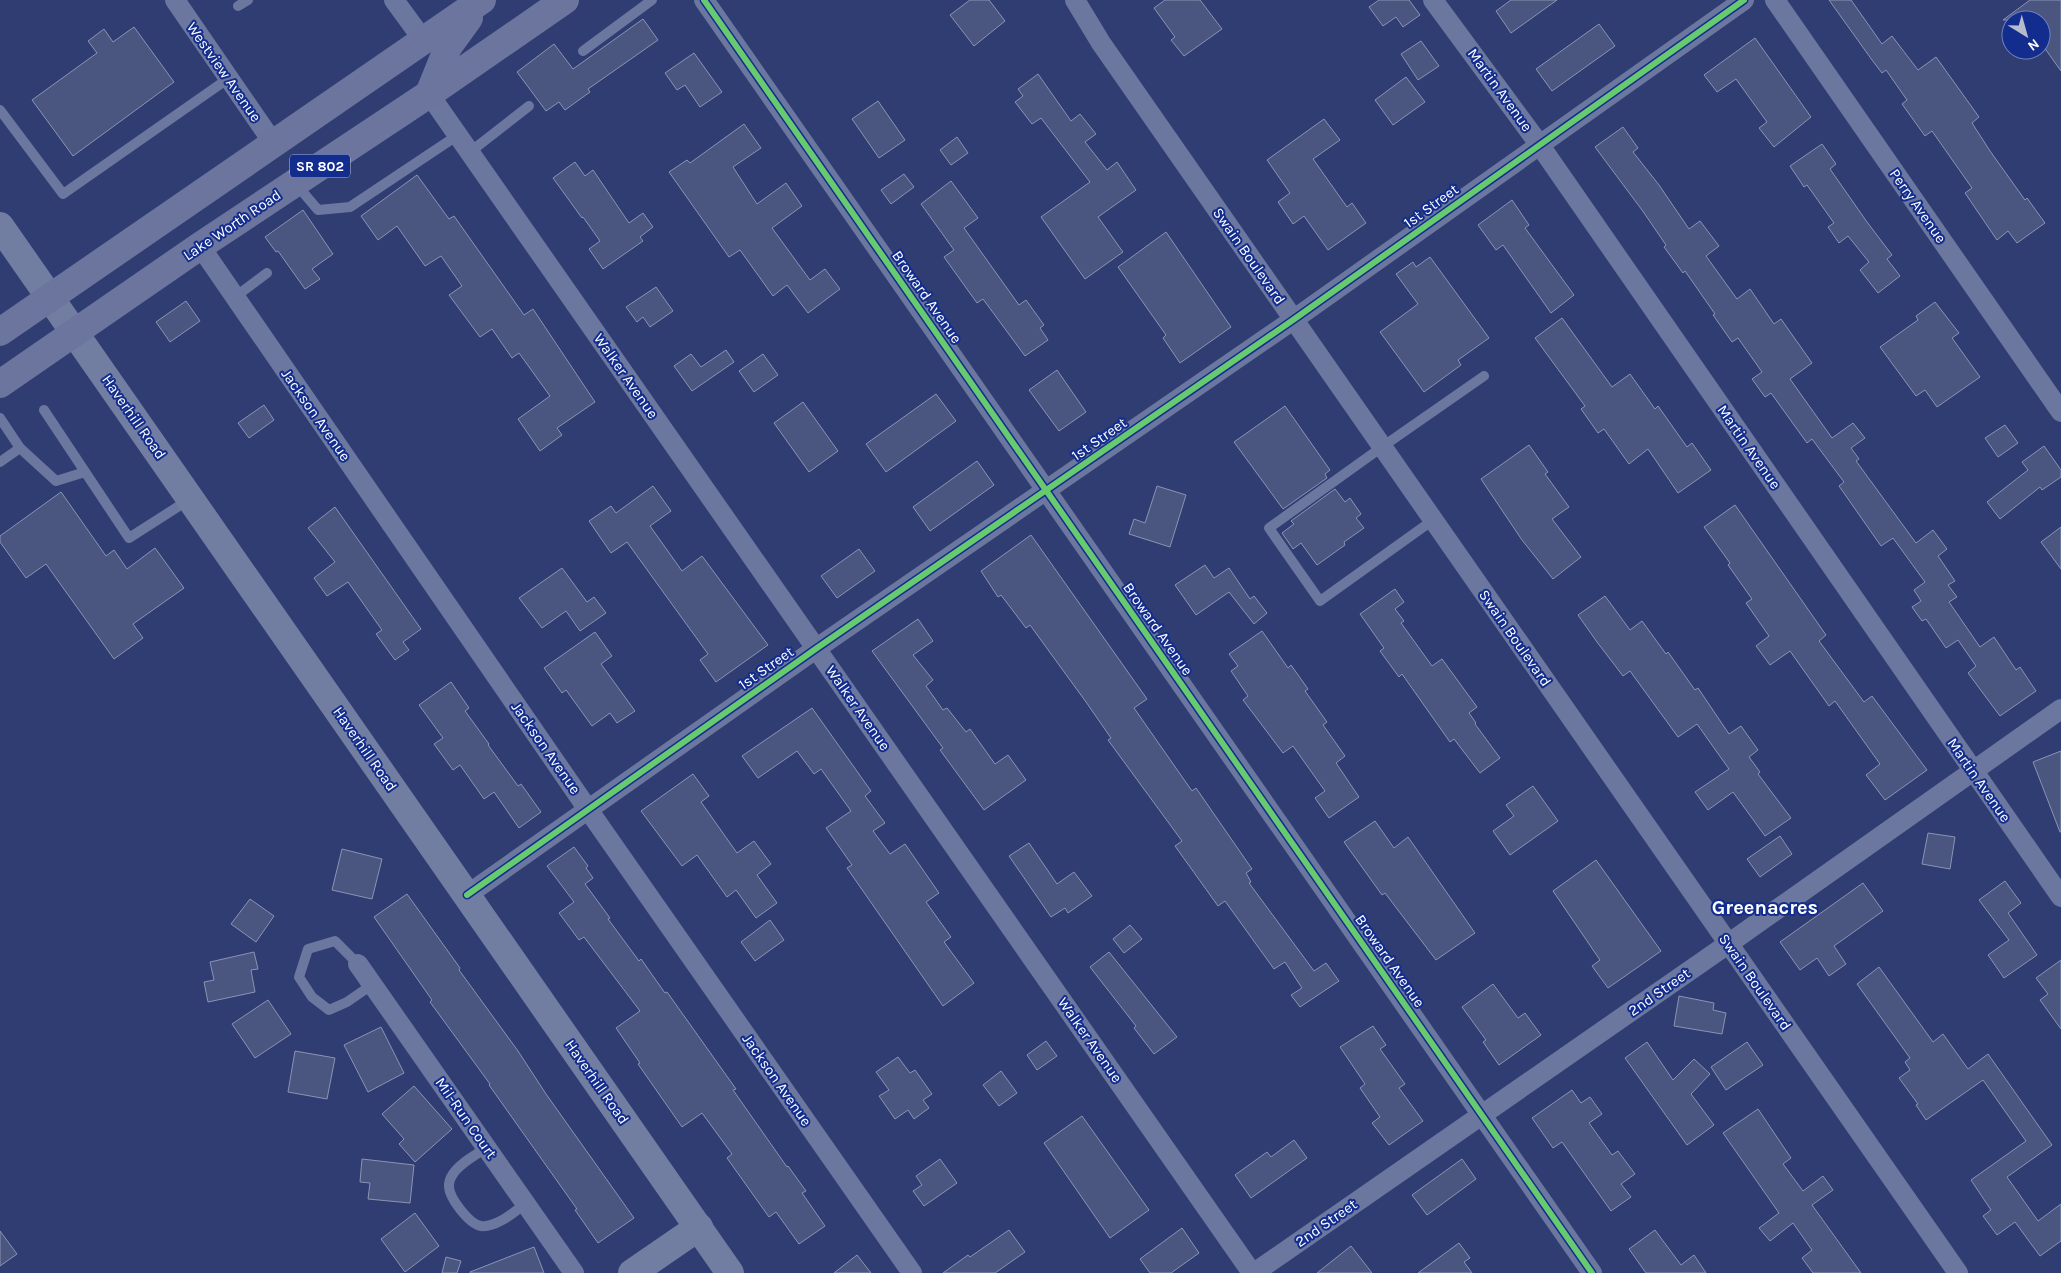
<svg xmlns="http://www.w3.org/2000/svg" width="2061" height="1273" font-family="Karla,sans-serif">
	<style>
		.building { fill: #4a5680; stroke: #8b94b4 }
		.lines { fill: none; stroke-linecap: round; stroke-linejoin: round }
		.lane { stroke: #6b779e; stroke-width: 10 }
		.street { stroke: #6b779e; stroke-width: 20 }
		.secondary { stroke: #727da2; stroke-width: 28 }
		.primary { stroke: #6b759d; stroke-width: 28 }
		.cycleway-casing { stroke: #132d8e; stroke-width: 9 }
		.cycleway { stroke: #67ca6e; stroke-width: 6 }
		.labels { text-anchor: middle; stroke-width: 4; stroke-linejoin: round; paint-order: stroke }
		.shield { fill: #132d8e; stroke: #b8c0dd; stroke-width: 1 }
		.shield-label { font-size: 14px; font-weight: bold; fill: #fff }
		.street-label { font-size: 15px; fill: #fff; stroke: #132d8e }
		.district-label { font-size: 20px; font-weight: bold; fill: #fff; stroke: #132d8e }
	</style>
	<rect width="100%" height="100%" fill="#2f3d72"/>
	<g class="building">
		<polygon points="970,0 989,0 1005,21 974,46 950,15"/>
		<polygon points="1165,0 1200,0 1222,29 1184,56 1171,40 1175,37 1154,8"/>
		<polygon points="1379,0 1409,0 1420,15 1403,27 1396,17 1383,26 1369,7"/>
		<polygon points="1511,0 1557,0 1511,33 1496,11"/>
		<polygon points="1829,0 1851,0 1882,44 1892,36 1918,70 1936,57 1979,117 1972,123 1990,151 2025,200 2027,198 2045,223 2017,243 2008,231 1997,240 1965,193 1972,188 1932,131 1925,136 1902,104 1907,100 1886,70 1882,73 1872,60"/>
		<polygon points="2030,0 2061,0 2061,71 2041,43 2041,20 2003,20"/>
		<polygon points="643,19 658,40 588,89 590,92 565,110 559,102 546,111 517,72 554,44 573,69"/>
		<polygon points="1599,24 1615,46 1552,91 1536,69"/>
		<polygon points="134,27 174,82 73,156 32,100 97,53 88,41 104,29 113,42"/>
		<polygon points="1755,38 1811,117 1774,147 1759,128 1767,122 1736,79 1717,92 1704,75"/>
		<polygon points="1421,41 1439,66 1418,80 1401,54"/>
		<polygon points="694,53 722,92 700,107 685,85 677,90 665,73"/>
		<polygon points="1038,74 1071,121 1080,114 1096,134 1085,142 1107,170 1117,162 1136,190 1098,217 1123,252 1085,279 1041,217 1090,182 1041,118 1032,124 1015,102 1023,96 1018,89"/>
		<polygon points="1406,77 1425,102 1393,125 1375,100"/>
		<polygon points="878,101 905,140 879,158 852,119"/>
		<polygon points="1324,119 1340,140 1313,159 1347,207 1352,203 1366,223 1328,250 1304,216 1293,224 1278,202 1290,193 1267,160"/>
		<polygon points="744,124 761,148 733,167 757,204 786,183 802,206 772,228 810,280 825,269 840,289 808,313 787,285 773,296 740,250 729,257 669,172 687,160 690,163"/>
		<polygon points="1623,127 1638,148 1633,152 1659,185 1689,229 1700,221 1719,246 1706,256 1737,299 1750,289 1774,324 1781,319 1812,363 1790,379 1832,438 1853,423 1865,438 1851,448 1859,459 1856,461 1916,543 1933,530 1947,549 1938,556 1955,581 1948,585 1957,597 1949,602 1980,647 1994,637 2016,670 2020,667 2036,691 2000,716 1968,673 1976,666 1958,640 1946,648 1926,619 1922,621 1912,607 1921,601 1914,590 1925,582 1893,538 1881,546 1839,486 1844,482 1812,439 1807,443 1771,393 1765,397 1752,379 1762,372 1738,338 1732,342 1713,315 1715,314 1685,271 1683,273 1664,247 1666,245 1642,210 1595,147"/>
		<polygon points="957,137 968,153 951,165 940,150"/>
		<polygon points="1822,144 1836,164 1830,169 1867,222 1892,255 1887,259 1900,276 1878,293 1860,270 1869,262 1848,236 1839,243 1828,227 1834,223 1807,185 1804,187 1790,166"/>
		<polygon points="575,162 585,176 593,170 629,223 643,213 653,227 640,237 643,241 603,269 589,249 600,241 583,217 582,218 553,178"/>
		<polygon points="904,174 914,187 891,204 881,190"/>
		<polygon points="417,175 449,219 454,216 524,315 533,309 595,402 557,428 562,435 540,451 518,419 550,396 519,353 512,358 492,329 480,337 449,295 462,286 441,256 425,266 397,226 378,240 361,216"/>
		<polygon points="951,181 978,218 964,228 1019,305 1026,300 1044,325 1040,328 1048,340 1025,356 983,299 977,303 944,257 954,250 921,204"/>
		<polygon points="1512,200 1529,225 1525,228 1574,295 1551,313 1503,245 1496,250 1478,225"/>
		<polygon points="303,210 333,254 312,269 320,279 305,289 278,251 276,252 265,237"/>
		<polygon points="1166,232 1231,327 1180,363 1163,338 1166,335 1118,267"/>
		<polygon points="1430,257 1489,338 1458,360 1461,365 1424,392 1380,332 1418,304 1396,274 1413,262 1416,267"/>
		<polygon points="656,287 673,311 650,327 643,317 637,322 626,307"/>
		<polygon points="186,301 200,321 170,342 156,322"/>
		<polygon points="1935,302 1959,333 1952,338 1980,377 1937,407 1925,390 1916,396 1880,347 1918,320 1916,316"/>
		<polygon points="1562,318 1612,387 1630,374 1655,409 1658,406 1687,447 1692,443 1711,470 1678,493 1648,449 1629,464 1604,429 1598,433 1581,409 1585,406 1535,338"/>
		<polygon points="726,350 734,362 692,391 674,366 691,354 701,367"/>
		<polygon points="763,354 778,375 754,392 739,371"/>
		<polygon points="1057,370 1086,412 1059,431 1029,390"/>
		<polygon points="936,394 956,421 886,472 866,444"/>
		<polygon points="803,402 838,451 809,472 774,423"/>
		<polygon points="264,405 274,420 249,438 238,423"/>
		<polygon points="1285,406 1330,470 1325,474 1327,478 1283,509 1234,442"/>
		<polygon points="2005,425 2018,443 1998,457 1985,438"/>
		<polygon points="1529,445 1548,472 1545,474 1569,507 1552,519 1581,557 1553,579 1522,540 1481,479"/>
		<polygon points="2044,446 2061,470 2061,477 2042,490 2040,487 2000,519 1987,502 2028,470 2022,462"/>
		<polygon points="977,461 994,485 930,531 913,507"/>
		<polygon points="653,486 671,511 650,526 682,571 702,556 768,645 716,682 700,660 708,654 627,542 611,553 589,521 611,506 616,513"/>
		<polygon points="1157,486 1186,495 1170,547 1129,534 1134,519 1145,523"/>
		<polygon points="1335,489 1345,502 1350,498 1361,514 1356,518 1364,528 1344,542 1345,545 1317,565 1301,543 1293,549 1282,533 1294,524 1291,521"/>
		<polygon points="61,492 106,556 114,550 127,569 155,548 184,588 133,624 143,638 114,659 46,564 26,578 0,542 0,536"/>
		<polygon points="1735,505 1826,635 1819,641 1864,702 1872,696 1927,770 1885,800 1866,775 1880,764 1835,701 1829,706 1790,651 1770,665 1756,646 1769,636 1746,603 1752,599 1728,565 1730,563 1704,527"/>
		<polygon points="335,507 421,629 403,642 409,650 395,660 376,634 382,630 348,582 327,596 314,578 335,562 308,528"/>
		<polygon points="2061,527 2061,569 2041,542"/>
		<polygon points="1031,535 1147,699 1134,708 1192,791 1196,788 1252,869 1246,873 1251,882 1249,883 1314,971 1326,963 1339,981 1300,1007 1291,995 1302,988 1285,962 1274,969 1225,901 1218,906 1175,846 1182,841 1108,740 1111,738 1086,702 1030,625 1026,628 1001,595 998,597 981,571"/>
		<polygon points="859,549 875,571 837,598 821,576"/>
		<polygon points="1205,565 1214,578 1229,568 1250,599 1254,596 1267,613 1254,624 1229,592 1196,615 1175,585"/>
		<polygon points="562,568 587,602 594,597 606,613 580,631 566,611 542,628 519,598"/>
		<polygon points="1395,589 1404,602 1395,609 1404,621 1401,623 1432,666 1442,659 1477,707 1469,713 1476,723 1475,724 1500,758 1480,773 1454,739 1450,742 1402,674 1399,677 1380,651 1384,648 1360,614"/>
		<polygon points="1605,596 1630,630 1642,621 1666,654 1668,652 1695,690 1698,688 1729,734 1741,726 1758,750 1749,757 1760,772 1758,774 1791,818 1765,836 1733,792 1708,810 1695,792 1729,769 1697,724 1678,737 1630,671 1623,676 1597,642 1578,615"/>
		<polygon points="918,619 933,641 913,655 933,680 926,686 943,710 947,708 966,732 970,729 995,764 1008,755 1026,780 984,810 940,750 943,748 872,651"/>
		<polygon points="1262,631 1288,668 1291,665 1308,689 1305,691 1327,722 1323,725 1345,756 1336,763 1359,797 1329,818 1315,798 1325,791 1293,746 1283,753 1243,700 1248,696 1231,671 1238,666 1229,654"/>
		<polygon points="595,632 612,656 601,664 635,711 617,723 610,713 592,726 566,690 562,693 544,668"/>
		<polygon points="451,682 469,708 465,711 489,744 488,745 518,786 521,784 541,812 519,828 494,792 484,799 460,765 453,770 434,744 443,738 419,705"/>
		<polygon points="812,708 871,791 865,796 885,823 873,831 890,854 905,844 939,893 926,902 951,937 944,942 974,983 943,1006 847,868 852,865 826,828 851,811 821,769 814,774 797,751 758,778 742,756"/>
		<polygon points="2061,751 2061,832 2060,832 2033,762"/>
		<polygon points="693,774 709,796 701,802 737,853 754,841 771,864 757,875 777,903 756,918 736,890 727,897 697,855 682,866 641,811"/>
		<polygon points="1533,786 1558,821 1510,855 1493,831 1514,816 1506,805"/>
		<polygon points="1375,821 1394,848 1408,837 1475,933 1436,960 1385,893 1382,895 1344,842"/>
		<polygon points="1928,833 1955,837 1950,869 1922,864"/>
		<polygon points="1780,836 1792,854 1760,877 1747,859"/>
		<polygon points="1029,843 1057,884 1074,872 1092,896 1068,913 1065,908 1051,917 1009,856"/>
		<polygon points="574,847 588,866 586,868 593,878 585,884 610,918 608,919 639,961 641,959 665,993 667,992 736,1089 733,1090 787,1167 788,1166 806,1191 802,1193 825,1226 799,1244 776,1212 769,1217 727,1158 732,1154 702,1113 682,1127 638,1064 640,1063 616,1028 640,1011 584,937 579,940 559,913 574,902 547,866"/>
		<polygon points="342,849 382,859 372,899 332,890"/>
		<polygon points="1596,860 1661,951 1608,988 1592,966 1600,960 1553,891"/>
		<polygon points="2005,881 2021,903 2008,913 2037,955 2004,978 1988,955 2009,940 1979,900"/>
		<polygon points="1863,883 1883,911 1834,946 1846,964 1829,976 1817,958 1800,970 1780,942"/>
		<polygon points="407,894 460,968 459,970 518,1051 546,1094 634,1218 598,1243 575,1210 577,1209 489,1085 490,1084 430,1002 432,1000 374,917"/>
		<polygon points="250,899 274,916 256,942 231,924"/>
		<polygon points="770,920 784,940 755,961 741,942"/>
		<polygon points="1130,925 1142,939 1124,953 1113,939"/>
		<polygon points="254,952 258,969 251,970 255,992 208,1002 204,982 214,980 210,962"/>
		<polygon points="1109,952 1177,1037 1154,1054 1134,1028 1136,1026 1090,967"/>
		<polygon points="2061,960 2061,1029 2040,1000 2048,994 2036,978"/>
		<polygon points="1879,967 1933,1042 1943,1034 1968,1069 1988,1054 2052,1145 2007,1177 2038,1221 2061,1204 2061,1241 2040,1256 2015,1222 1997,1235 1983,1216 1991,1210 1971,1180 2026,1141 1983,1080 1926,1120 1916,1105 1918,1104 1899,1078 1910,1070 1905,1062 1910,1058 1857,984"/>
		<polygon points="1493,984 1518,1018 1525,1013 1541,1035 1499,1065 1483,1042 1486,1040 1462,1007"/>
		<polygon points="1679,996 1714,1003 1713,1010 1726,1013 1722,1034 1674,1026"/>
		<polygon points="268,1000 291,1034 255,1058 232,1024"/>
		<polygon points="1373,1026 1386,1045 1380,1049 1405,1084 1399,1088 1423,1121 1389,1145 1372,1123 1380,1117 1360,1088 1365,1084 1340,1047"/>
		<polygon points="381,1027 404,1073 368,1092 344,1045"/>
		<polygon points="1046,1041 1057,1056 1037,1070 1027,1055"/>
		<polygon points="1647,1042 1673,1080 1694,1059 1710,1074 1691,1094 1714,1125 1687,1145 1625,1058"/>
		<polygon points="1747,1042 1763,1065 1726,1090 1711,1067"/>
		<polygon points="295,1051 335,1058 327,1099 288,1092"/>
		<polygon points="898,1057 910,1073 915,1070 932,1094 923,1100 929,1108 914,1119 908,1110 895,1119 879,1096 889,1090 876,1072"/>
		<polygon points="1001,1071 1017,1093 999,1106 983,1085"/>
		<polygon points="414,1086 452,1129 415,1162 399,1144 404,1139 382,1114"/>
		<polygon points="1572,1090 1581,1103 1590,1097 1602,1114 1589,1123 1612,1155 1618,1151 1635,1174 1621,1184 1631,1197 1611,1211 1562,1142 1553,1148 1532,1118"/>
		<polygon points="1758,1109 1791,1158 1783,1164 1803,1191 1823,1176 1833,1190 1812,1205 1861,1273 1813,1273 1802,1258 1812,1250 1793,1223 1770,1241 1759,1228 1779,1213 1723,1133"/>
		<polygon points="1082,1116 1149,1210 1110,1238 1044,1143"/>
		<polygon points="1294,1140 1307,1158 1251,1198 1235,1175 1267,1152 1271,1157"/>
		<polygon points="362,1159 414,1165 410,1203 368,1199 370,1183 360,1182"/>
		<polygon points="940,1159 957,1183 924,1206 913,1191 922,1185 916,1176"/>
		<polygon points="1462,1159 1476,1179 1427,1215 1412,1195"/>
		<polygon points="415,1213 439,1246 405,1272 381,1239"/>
		<polygon points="1182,1228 1199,1253 1171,1273 1150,1273 1140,1259"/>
		<polygon points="1009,1230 1025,1252 995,1273 943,1273 968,1255 970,1257"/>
		<polygon points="1655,1230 1681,1265 1694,1255 1706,1273 1646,1273 1629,1249"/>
		<polygon points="0,1231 17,1254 0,1266"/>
		<polygon points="1459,1243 1470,1258 1464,1262 1472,1273 1418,1273"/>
		<polygon points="1351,1246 1372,1273 1317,1273"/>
		<polygon points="534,1247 544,1273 470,1273 470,1272"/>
		<polygon points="857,1255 871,1273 834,1273"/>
		<polygon points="446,1257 461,1261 457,1273 442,1273"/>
	</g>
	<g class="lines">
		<g class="lane">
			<polyline points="238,6 248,0"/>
			<polyline points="583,51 652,0"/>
			<polyline points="0,110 63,194 229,78"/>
			<polyline points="470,152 529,106"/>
			<polyline points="296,184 318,210 350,207 458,135"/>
			<polyline points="235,297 267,273"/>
			<polyline points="44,410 129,538 190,499"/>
			<polyline points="0,418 20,448 56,481 85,472"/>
			<polyline points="0,462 20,448"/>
			<polyline points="1433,520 1320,601 1269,528 1382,447 1484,376"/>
			<polyline points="358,964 335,941 308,949 299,977 312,997 329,1010 347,1002 373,984"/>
			<path d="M486,1148c-10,7 -26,15 -33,26 -2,3 -4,8 -4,11 -1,12 20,39 32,41 15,2 33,-14 44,-22"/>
		</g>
		<g class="street">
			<polyline points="175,0 274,144"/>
			<polyline points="394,0 424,41"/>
			<polyline points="704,0 1592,1273"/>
			<polyline points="1075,0 1101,43 1958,1273"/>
			<polyline points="1433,0 1539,144 2061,897"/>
			<polyline points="1775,0 2061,412"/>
			<polyline points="429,94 1252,1273"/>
			<polyline points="200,246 587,808 912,1273"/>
			<polyline points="467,895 817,648 1293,320 1744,0"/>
			<polyline points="358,964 574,1273"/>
			<polyline points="1254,1273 1728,944 2061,709"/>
		</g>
		<g class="secondary">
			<polyline points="0,226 730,1273"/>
			<polyline points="632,1273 699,1227"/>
		</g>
		<g class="primary">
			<polyline points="429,94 448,47 469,18"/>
			<polyline points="0,332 482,0"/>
			<polyline points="0,384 200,246 429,94 565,0"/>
		</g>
		<defs>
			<g id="cycleway">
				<polyline points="704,0 1592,1273"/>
				<polyline points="467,895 817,648 1293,320 1744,0"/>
			</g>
		</defs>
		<use href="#cycleway" class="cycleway-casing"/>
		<use href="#cycleway" class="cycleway"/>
	</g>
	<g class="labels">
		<rect class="shield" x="290" y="154.5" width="60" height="23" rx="4"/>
		<g class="shield-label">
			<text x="320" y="171">SR 802</text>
		</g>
		<g class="street-label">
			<text transform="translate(224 72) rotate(55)" y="5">Westview Avenue</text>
			<text transform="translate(1500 90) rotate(54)" y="5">Martin Avenue</text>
			<text transform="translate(1431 206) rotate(-36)" y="5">1st Street</text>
			<text transform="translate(1918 206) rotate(55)" y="5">Perry Avenue</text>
			<text transform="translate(232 225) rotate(-34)" y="5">Lake Worth Road</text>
			<text transform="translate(1249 256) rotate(55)" y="5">Swain Boulevard</text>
			<text transform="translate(927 297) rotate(55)" y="5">Broward Avenue</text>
			<text transform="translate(626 376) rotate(55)" y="5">Walker Avenue</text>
			<text transform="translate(316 415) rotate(55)" y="5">Jackson Avenue</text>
			<text transform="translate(134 417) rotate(55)" y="5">Haverhill Road</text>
			<text transform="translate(1099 439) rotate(-35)" y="5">1st Street</text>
			<text transform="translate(1749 447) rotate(55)" y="5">Martin Avenue</text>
			<text transform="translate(1158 629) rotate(55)" y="5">Broward Avenue</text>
			<text transform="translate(1515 638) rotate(55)" y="5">Swain Boulevard</text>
			<text transform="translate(766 668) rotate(-35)" y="5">1st Street</text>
			<text transform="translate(858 708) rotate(55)" y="5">Walker Avenue</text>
			<text transform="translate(546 748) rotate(55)" y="5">Jackson Avenue</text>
			<text transform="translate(365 749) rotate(55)" y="5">Haverhill Road</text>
			<text transform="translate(1979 780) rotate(55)" y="5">Martin Avenue</text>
			<text transform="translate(1390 961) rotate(55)" y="5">Broward Avenue</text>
			<text transform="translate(1755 982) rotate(55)" y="5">Swain Boulevard</text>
			<text transform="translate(1659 992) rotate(-35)" y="5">2nd Street</text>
			<text transform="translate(1090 1040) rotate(55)" y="5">Walker Avenue</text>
			<text transform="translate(777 1080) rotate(55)" y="5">Jackson Avenue</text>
			<text transform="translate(597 1082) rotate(55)" y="5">Haverhill Road</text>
			<text transform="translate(466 1118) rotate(55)" y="5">Mil-Run Court</text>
			<text transform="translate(1326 1223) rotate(-35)" y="5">2nd Street</text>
		</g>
		<g class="district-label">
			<text x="1765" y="914">Greenacres</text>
		</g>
	</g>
	<g transform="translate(2026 35) rotate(143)"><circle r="24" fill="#132d8e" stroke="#7181bb"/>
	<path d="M0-4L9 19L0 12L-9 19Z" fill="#b6bbce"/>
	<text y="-8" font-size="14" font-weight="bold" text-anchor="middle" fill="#ffffff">N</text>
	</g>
</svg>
